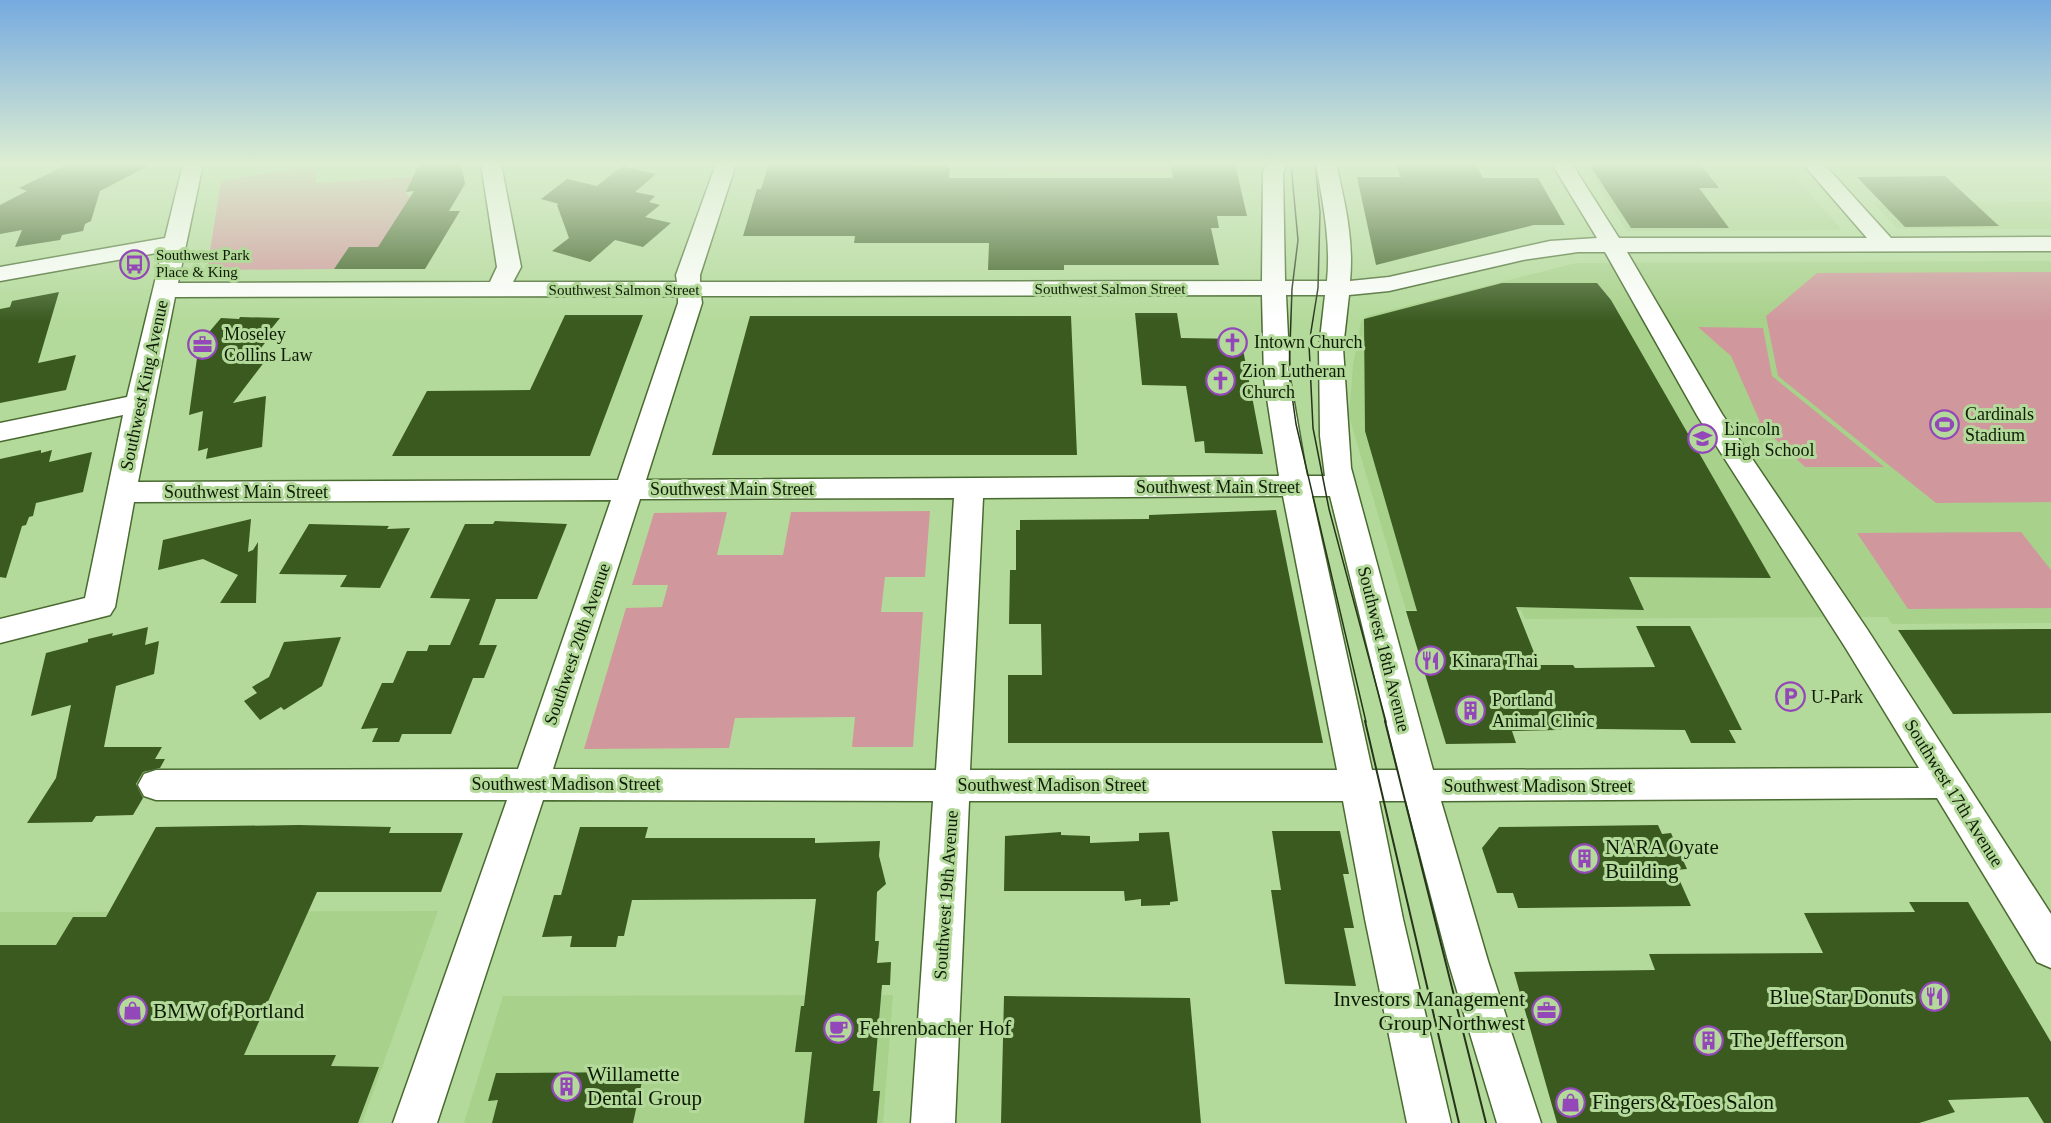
<svg xmlns="http://www.w3.org/2000/svg" width="2051" height="1123" font-family="Georgia,serif">
	<style>
		.built { fill: #a8d18b }
		.green { fill: #d0989d }
		.building { fill: #3a5a20 }
		.lines { fill: none; stroke-linecap: round; stroke-linejoin: round }
		.minor-casing { stroke: #496a30; stroke-width: 3 }
		.minor { fill: #fff; fill-rule: evenodd }
		.tram-far1 { stroke: #253519; stroke-width: 1.5 }
		.tram { stroke: #253519; stroke-width: 2 }
		.labels { text-anchor: middle; stroke-width: 6; stroke-linejoin: round; paint-order: stroke }
		.far-poi-label { font-size: 15px; fill: #0f1c05; stroke: #b4da9b; text-anchor: start }
		.far-street-label { font-size: 15px; fill: #0f1c05; stroke: #b4da9b }
		.poi-label { font-size: 18px; fill: #0f1c05; stroke: #b4da9b; text-anchor: start }
		.street-label { font-size: 18px; fill: #0f1c05; stroke: #b4da9b }
		.near-poi-label { font-size: 21px; fill: #0f1c05; stroke: #b4da9b; text-anchor: start }
	</style>
	<rect width="100%" height="100%" fill="#b4da9b"/>
	<g class="built">
		<polygon points="1584,164 1784,164 1842,230 1627,231"/>
		<polygon points="1837,164 1939,164 1952,176 1849,176"/>
		<polygon points="2051,202 2051,229 1898,229 1873,203"/>
		<polygon points="2051,261 2051,623 1892,624 1887,617 1525,619 1521,610 1406,610 1349,416 1353,365 1361,322 1367,316 1576,263"/>
		<polygon points="438,911 362,1123 0,1123 0,912"/>
		<polygon points="893,995 883,1123 464,1123 503,996"/>
	</g>
	<g class="green">
		<polygon points="977,164 1242,164 1243,170 1069,172 992,168"/>
		<polygon points="316,165 316,183 413,177 406,192 410,198 383,247 349,247 334,269 207,270 221,181"/>
		<polygon points="2051,272 2051,502 1936,503 1778,376 1766,316 1817,273"/>
		<polygon points="1698,327 1763,328 1772,376 1884,467 1805,467 1758,423 1760,422 1731,356"/>
		<polygon points="930,511 925,577 885,577 881,612 923,612 913,747 852,747 855,717 735,718 729,748 584,749 626,608 662,607 668,585 632,585 654,513 727,512 717,555 783,555 791,512"/>
		<polygon points="2021,532 2051,570 2051,608 1908,609 1857,533"/>
	</g>
	<g class="building">
		<polygon points="68,164 152,164 100,191 91,221 85,224 83,231 62,235 60,240 15,247 22,230 0,234 0,205 27,191 19,188"/>
		<polygon points="419,164 461,164 465,184 449,211 460,211 425,269 334,269 349,247 378,247 414,191 406,192"/>
		<polygon points="769,164 913,164 913,166 950,166 949,178 1173,178 1170,164 1235,164 1247,216 1217,216 1219,228 1211,228 1219,265 1064,265 1064,270 988,270 989,243 854,243 855,236 743,236 757,189 761,189"/>
		<polygon points="1395,164 1476,164 1483,178 1538,178 1565,225 1534,225 1376,265 1357,177 1401,177"/>
		<polygon points="1589,164 1700,164 1719,188 1699,188 1729,228 1631,228"/>
		<polygon points="622,166 656,174 635,192 655,196 649,202 660,205 645,217 671,223 643,247 615,240 590,262 552,251 569,238 557,205 559,204 541,199 567,179 597,186"/>
		<polygon points="1945,176 1999,226 1905,227 1857,177"/>
		<polygon points="1502,283 1597,283 1611,300 1771,578 1629,577 1644,610 1516,607 1539,665 1573,665 1575,668 1655,667 1636,626 1690,626 1742,730 1729,730 1736,743 1691,743 1685,730 1601,729 1512,731 1516,743 1446,744 1406,611 1417,611 1365,431 1364,319"/>
		<polygon points="59,292 38,363 76,355 66,390 0,403 0,309 10,307 12,301"/>
		<polygon points="1135,313 1177,313 1181,338 1241,339 1263,454 1205,453 1204,441 1195,442 1186,386 1142,385"/>
		<polygon points="565,315 643,315 590,456 392,456 427,391 530,390"/>
		<polygon points="750,316 1071,316 1077,455 712,455"/>
		<polygon points="240,317 280,318 263,339 268,339 254,357 268,357 233,403 266,396 262,447 206,459 208,448 198,451 203,411 189,415 198,351 193,351 221,318 239,319"/>
		<polygon points="41,450 41,453 52,450 49,462 92,452 83,492 36,503 33,516 29,517 26,525 22,526 6,578 0,577 0,459"/>
		<polygon points="1276,510 1323,743 1008,743 1008,675 1042,675 1041,624 1009,624 1010,570 1016,570 1016,530 1020,530 1020,520 1149,519 1149,515"/>
		<polygon points="251,519 248,552 253,550 258,542 256,603 220,603 238,575 203,559 158,570 163,540"/>
		<polygon points="495,521 567,524 537,599 496,599 479,645 497,645 484,678 473,678 451,734 402,734 399,742 372,742 378,728 361,729 382,683 393,683 407,651 427,651 429,645 450,645 470,599 430,598 465,524 493,524"/>
		<polygon points="309,524 389,526 387,529 410,528 380,588 340,587 347,575 279,574"/>
		<polygon points="148,627 145,645 159,641 154,674 116,686 104,747 162,747 155,759 165,759 160,768 143,772 136,784 143,798 133,815 96,816 92,822 27,823 56,778 71,705 31,716 46,653 88,642 88,639 113,633 112,636"/>
		<polygon points="2051,629 2051,713 1953,714 1898,630"/>
		<polygon points="341,637 322,686 284,710 281,707 260,720 244,701 257,693 252,687 269,677 284,642"/>
		<polygon points="299,825 391,827 389,833 463,833 441,892 317,892 244,1055 336,1055 331,1066 379,1067 358,1123 0,1123 0,945 56,945 73,917 106,917 156,827"/>
		<polygon points="1658,825 1662,834 1671,833 1687,869 1675,870 1691,906 1518,908 1513,893 1497,893 1482,848 1499,827"/>
		<polygon points="580,827 648,827 645,838 815,838 815,843 880,841 879,856 886,884 877,892 875,941 879,941 877,963 891,962 890,985 882,985 873,1091 880,1091 877,1123 804,1123 812,1052 795,1052 801,1006 804,1006 816,899 632,900 624,936 618,936 616,947 570,947 572,936 542,937 554,895 561,895"/>
		<polygon points="1272,831 1340,831 1349,874 1343,874 1354,928 1344,928 1356,986 1285,984 1271,890 1281,890"/>
		<polygon points="1061,832 1061,835 1090,836 1090,843 1139,841 1139,833 1169,832 1178,901 1170,902 1170,905 1141,906 1141,899 1125,901 1124,891 1004,891 1005,836"/>
		<polygon points="1909,902 1968,902 2051,1042 2051,1123 2044,1123 2028,1097 1948,1100 1955,1112 1919,1123 1557,1123 1514,972 1655,970 1649,954 1823,953 1804,913 1915,912"/>
		<polygon points="1004,996 1190,998 1201,1123 1001,1123"/>
		<polygon points="644,1072 633,1123 492,1123 498,1100 488,1101 496,1073"/>
	</g>
	<g class="lines">
		<defs>
			<path id="minor" d="M183,164h20l-25,119 312,-1 7,-15 -16,-103h20l20,103 -8,15h164l-1,-7 40,-111h20l-36,111v7l562,-1 1,-108 4,-9h20l-4,9 2,108h42c4,-39 -4,-78 -11,-117h20c9,38 18,77 14,117l39,-4 161,-36 47,-3 -45,-74h20l47,74h248l-64,-74h21l67,74 160,-1v14l-424,1 95,162 145,215 184,285v54l-14,-6 -100,-164 -496,3 47,160 53,162h-44l-49,-162 -42,-160h-27l24,118 48,204h-44l-42,-204 -22,-118h-374l-14,322h-44l22,-322 -390,-1 -106,323h-44l114,-323h-351l-12,-4 -6,-11 6,-11 12,-4 362,-1 93,-269 -477,2 -19,105 -5,8 -110,28v-24l85,-21 38,-183 -123,26v-18l127,-26 35,-145 -162,29v-14l165,-29zM1578,252h27l93,165 147,230 74,121 -486,2 -82,-302 -8,-120 6,-53 40,-4 134,-31zM1262,295l2,84 15,97 -633,4 56,-177 -1,-7zM1286,295h39l-6,53 1,88 5,40h-18l-2,-10 -15,-87zM678,296v7l-60,177 -480,2 37,-185zM1283,496l54,274h-367l13,-272zM1312,496h18l68,274h-26zM954,498l-18,272 -383,-1 87,-270z"/>
		</defs>
		<use href="#minor" class="minor-casing"/>
		<use href="#minor" class="minor"/>
		<g class="tram-far1">
			<polyline points="1291,164 1298,240 1292,289 1289,374 1296,424 1366,722"/>
			<polyline points="1315,164 1320,212 1318,288 1309,344 1313,428 1329,509 1386,722"/>
		</g>
		<g class="tram">
			<polyline points="1365,721 1459,1123"/>
			<polyline points="1385,721 1486,1123"/>
		</g>
	</g>
	<linearGradient id="sky" x2="0" y2="1"><stop stop-color="#76aadf"/><stop offset="0.51" stop-color="#ddeed2"/><stop offset="1" stop-color="#ddeed2" stop-opacity="0"/></linearGradient>
	<rect width="2051" height="321" fill="url(#sky)"/>
	<defs>
		<symbol id="bus-ring" viewBox="-11 -11 22 22"><circle r="9.5" fill="#b4da9b" stroke="#9347b8" stroke-width="1.5"/><path d="M-5-6H5V4H4V6H2V4H-2V6H-4V4H-5ZM-3.5-4V0h7V-4ZM-3.5 1.2v1.5H-2V1.2ZM2 1.2v1.5H3.5V1.2Z" fill="#9347b8"/></symbol>
		<symbol id="church-ring" viewBox="-11 -11 22 22"><circle r="9.5" fill="#b4da9b" stroke="#9347b8" stroke-width="1.5"/><path d="M-1.2-6h2.4v3.5h3.3v2.4h-3.3V6h-2.4V-.1h-3.3v-2.4h3.3Z" fill="#9347b8"/></symbol>
		<symbol id="office-ring" viewBox="-11 -11 22 22"><circle r="9.5" fill="#b4da9b" stroke="#9347b8" stroke-width="1.5"/><path d="M-6-3h4V-5.5h4V-3h4V5H-6ZM-1-4.5V-3h2v-1.5ZM-6 0V1H6V0Z" fill="#9347b8"/></symbol>
		<symbol id="stadium-ring" viewBox="-11 -11 22 22"><circle r="9.5" fill="#b4da9b" stroke="#9347b8" stroke-width="1.5"/><path d="M0-5a6.5 5 0 1 0 0 10a6.5 5 0 1 0 0-10ZM-3.5-1.8h7v3.6h-7Z" fill="#9347b8"/></symbol>
		<symbol id="school-ring" viewBox="-11 -11 22 22"><circle r="9.5" fill="#b4da9b" stroke="#9347b8" stroke-width="1.5"/><path d="M0-5L7-2L0 1L-7-2ZM-4 1L0 2.5L4 1V4Q0 6-4 4Z" fill="#9347b8"/></symbol>
		<symbol id="restaurant-ring" viewBox="-11 -11 22 22"><circle r="9.5" fill="#b4da9b" stroke="#9347b8" stroke-width="1.5"/><path d="M-5-6h1v4h1v-4h1v4h1v-4h1v5L-1.5 .5V6h-2V.5L-5-1ZM5-6V6H3V1.5H1.5Q1.5-4 5-6Z" fill="#9347b8"/></symbol>
		<symbol id="parking-ring" viewBox="-11 -11 22 22"><circle r="9.5" fill="#b4da9b" stroke="#9347b8" stroke-width="1.5"/><path d="M-3.5-5.5H1a3.5 3.5 0 0 1 0 7H-1V5.5H-3.5ZM-1-3.4V-.6H.8a1.4 1.4 0 0 0 0-2.8Z" fill="#9347b8"/></symbol>
		<symbol id="building-ring" viewBox="-11 -11 22 22"><circle r="9.5" fill="#b4da9b" stroke="#9347b8" stroke-width="1.5"/><path d="M-4-6H4V6H1V3H-1V6H-4ZM-2.5-4.3h1.7v1.8h-1.7ZM.8-4.3h1.7v1.8H.8ZM-2.5-1h1.7V.8h-1.7ZM.8-1h1.7V.8H.8Z" fill="#9347b8"/></symbol>
		<symbol id="shop-ring" viewBox="-11 -11 22 22"><circle r="9.5" fill="#b4da9b" stroke="#9347b8" stroke-width="1.5"/><path d="M-5-2.5h2.3a2.7 3.5 0 0 1 5.4 0H5L5.5 6h-11ZM-1.5-2.5h3a1.5 2.3 0 0 0-3 0Z" fill="#9347b8"/></symbol>
		<symbol id="cafe-ring" viewBox="-11 -11 22 22"><circle r="9.5" fill="#b4da9b" stroke="#9347b8" stroke-width="1.5"/><path d="M-5.5-4.5H6V0H3Q3 3.5 0 3.5H-2.5Q-5.5 3.5-5.5 0ZM3-3.2v2h1.7v-2ZM-6 4.5H4V6H-6Z" fill="#9347b8"/></symbol>
	</defs>
	<g fill-rule="evenodd">
		<use href="#bus-ring" x="118" y="248" width="33" height="33"/>
		<use href="#church-ring" x="1216" y="326" width="33" height="33"/>
		<use href="#office-ring" x="186" y="328" width="33" height="33"/>
		<use href="#church-ring" x="1204" y="364" width="33" height="33"/>
		<use href="#stadium-ring" x="1928" y="408" width="33" height="33"/>
		<use href="#school-ring" x="1686" y="422" width="33" height="33"/>
		<use href="#restaurant-ring" x="1414" y="644" width="33" height="33"/>
		<use href="#parking-ring" x="1774" y="680" width="33" height="33"/>
		<use href="#building-ring" x="1454" y="694" width="33" height="33"/>
		<use href="#building-ring" x="1568" y="842" width="33" height="33"/>
		<use href="#restaurant-ring" x="1918" y="980" width="33" height="33"/>
		<use href="#shop-ring" x="116" y="994" width="33" height="33"/>
		<use href="#office-ring" x="1530" y="994" width="33" height="33"/>
		<use href="#cafe-ring" x="822" y="1012" width="33" height="33"/>
		<use href="#building-ring" x="1692" y="1024" width="33" height="33"/>
		<use href="#building-ring" x="550" y="1070" width="33" height="33"/>
		<use href="#shop-ring" x="1554" y="1086" width="33" height="33"/>
	</g>
	<g class="labels">
		<g class="far-poi-label">
			<text x="156" y="260">Southwest Park<tspan x="156" dy="17">Place &amp; King</tspan></text>
		</g>
		<g class="far-street-label">
			<text x="1110" y="294">Southwest Salmon Street</text>
			<text x="624" y="295">Southwest Salmon Street</text>
		</g>
		<g class="poi-label">
			<text x="224" y="340">Moseley<tspan x="224" dy="21">Collins Law</tspan></text>
			<text x="1254" y="348">Intown Church</text>
			<text x="1242" y="377">Zion Lutheran<tspan x="1242" dy="21">Church</tspan></text>
			<text x="1965" y="420">Cardinals<tspan x="1965" dy="21">Stadium</tspan></text>
			<text x="1724" y="435">Lincoln<tspan x="1724" dy="21">High School</tspan></text>
			<text x="1452" y="667">Kinara Thai</text>
			<text x="1811" y="703">U-Park</text>
			<text x="1492" y="706">Portland<tspan x="1492" dy="21">Animal Clinic</tspan></text>
		</g>
		<g class="street-label">
			<text transform="translate(144 385) rotate(-78)" y="6">Southwest King Avenue</text>
			<text x="1218" y="493">Southwest Main Street</text>
			<text x="732" y="495">Southwest Main Street</text>
			<text x="246" y="498">Southwest Main Street</text>
			<text transform="translate(577 644) rotate(-71)" y="6">Southwest 20th Avenue</text>
			<text transform="translate(1384 649) rotate(76)" y="6">Southwest 18th Avenue</text>
			<text x="566" y="790">Southwest Madison Street</text>
			<text x="1052" y="791">Southwest Madison Street</text>
			<text x="1538" y="792">Southwest Madison Street</text>
			<text transform="translate(1954 793) rotate(58)" y="6">Southwest 17th Avenue</text>
			<text transform="translate(946 895) rotate(-86)" y="6">Southwest 19th Avenue</text>
		</g>
		<g class="near-poi-label">
			<text x="1605" y="854">NARA Oyate<tspan x="1605" dy="24">Building</tspan></text>
			<text x="1914" y="1004" text-anchor="end">Blue Star Donuts</text>
			<text x="1525" y="1006" text-anchor="end">Investors Management<tspan x="1525" dy="24">Group Northwest</tspan></text>
			<text x="153" y="1018">BMW of Portland</text>
			<text x="859" y="1035">Fehrenbacher Hof</text>
			<text x="1730" y="1047">The Jefferson</text>
			<text x="587" y="1081">Willamette<tspan x="587" dy="24">Dental Group</tspan></text>
			<text x="1592" y="1109">Fingers &amp; Toes Salon</text>
		</g>
	</g>
</svg>
